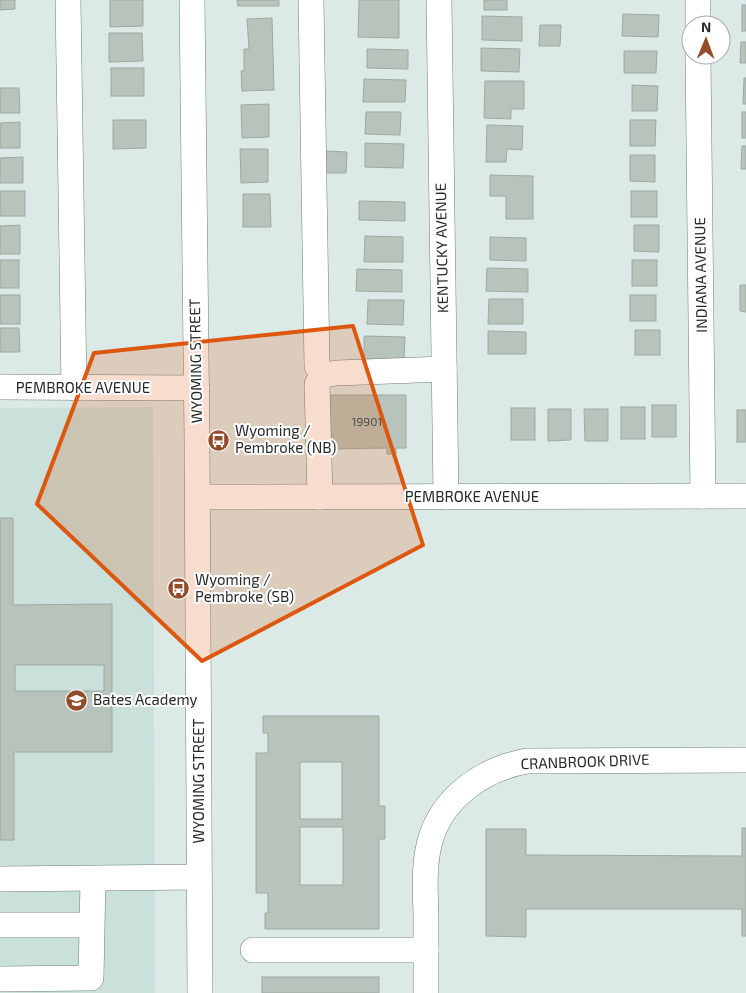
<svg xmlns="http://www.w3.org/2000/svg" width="746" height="993" font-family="'Exo 2',sans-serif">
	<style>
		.built { fill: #c9e0db }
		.building { fill: #b8c3bb; stroke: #9ea8a1; fill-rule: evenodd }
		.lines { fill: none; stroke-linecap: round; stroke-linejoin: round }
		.minor-casing { stroke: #707e7b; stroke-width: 26 }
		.minor { stroke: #fff; stroke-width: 25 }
		.marked { fill: #de570e; fill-opacity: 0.2; stroke: #de570e; stroke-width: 4; stroke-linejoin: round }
		.labels { text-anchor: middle; stroke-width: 4; stroke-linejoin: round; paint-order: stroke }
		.number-label { font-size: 12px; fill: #4a514e }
		.street-label { font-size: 15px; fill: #262b2a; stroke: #fff }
		.poi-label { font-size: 15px; fill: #262b2a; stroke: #fff; text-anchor: start }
	</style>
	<rect width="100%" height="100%" fill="#dceae7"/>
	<polygon class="built" points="153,407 155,993 0,993 0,408"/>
	<g class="building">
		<polygon points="0,0 15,0 15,9 0,10"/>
		<polygon points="110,0 143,0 143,26 110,27"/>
		<polygon points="237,0 279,0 279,6 238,6"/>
		<polygon points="359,0 399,0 399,38 358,37"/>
		<rect x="484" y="0" width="23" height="10"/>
		<rect x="742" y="5" width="4" height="26"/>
		<polygon points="623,14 659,15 658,37 622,36"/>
		<polygon points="482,16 522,17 522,41 482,40"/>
		<polygon points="272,18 274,90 242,91 241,71 244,71 244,49 249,49 247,19"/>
		<polygon points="540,25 561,25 560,46 539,46"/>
		<polygon points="109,33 142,33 143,61 109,62"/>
		<polygon points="741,42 746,42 746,63 740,63"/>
		<polygon points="481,48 520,49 519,72 481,71"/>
		<polygon points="367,49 408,50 408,69 367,68"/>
		<polygon points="624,51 657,51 656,73 624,73"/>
		<rect x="111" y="68" width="33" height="28"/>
		<polygon points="744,78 746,78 746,104 743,104"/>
		<polygon points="364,79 406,80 405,102 363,102"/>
		<polygon points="485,81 524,81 524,109 511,109 511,119 484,118"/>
		<polygon points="632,85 658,86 657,111 632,111"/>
		<polygon points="0,88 19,88 20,113 0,113"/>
		<polygon points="269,104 269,137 242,138 241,105"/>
		<polygon points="366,112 401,112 400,135 365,134"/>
		<rect x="742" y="112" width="4" height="26"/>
		<polygon points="113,120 146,120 146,148 113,149"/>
		<polygon points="630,120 656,120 655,146 630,146"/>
		<polygon points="20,122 20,148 0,148 0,123"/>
		<polygon points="487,125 523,126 522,150 507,149 506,162 486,162"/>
		<polygon points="365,143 404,144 403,168 365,167"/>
		<polygon points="742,146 746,146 746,169 741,169"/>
		<polygon points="240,149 268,149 268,182 241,183"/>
		<polygon points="325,151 347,152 346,173 324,173"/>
		<polygon points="630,155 655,155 655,182 630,181"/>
		<polygon points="23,157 23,183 0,183 0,158"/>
		<polygon points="490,175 533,176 533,219 506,219 506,196 490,196"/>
		<rect x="0" y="191" width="25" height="25"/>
		<rect x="631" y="191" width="26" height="26"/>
		<polygon points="243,194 270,194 271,227 243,227"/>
		<polygon points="359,201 405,202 405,221 359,220"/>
		<polygon points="20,225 20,254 0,254 0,226"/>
		<polygon points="634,225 659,225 659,252 634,251"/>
		<polygon points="365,236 403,237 403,262 364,262"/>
		<polygon points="490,237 526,238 526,261 490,260"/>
		<rect x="0" y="260" width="19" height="28"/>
		<rect x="632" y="260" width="25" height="26"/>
		<polygon points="487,268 528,269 528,292 486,291"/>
		<polygon points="357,269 402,270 402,292 356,291"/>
		<polygon points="740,285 746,285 746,312 740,311"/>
		<rect x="0" y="295" width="20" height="29"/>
		<rect x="630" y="295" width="26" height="26"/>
		<polygon points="489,299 523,299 523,324 488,324"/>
		<polygon points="368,300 404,300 403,325 367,324"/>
		<polygon points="0,328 19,328 20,352 0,352"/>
		<rect x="635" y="330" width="25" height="25"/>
		<polygon points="488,331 526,332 526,354 488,354"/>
		<polygon points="364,336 405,337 404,360 364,359"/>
		<polygon points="328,395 406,395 406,448 396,448 396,454 387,454 387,448 328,449"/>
		<rect x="652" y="405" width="24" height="32"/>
		<rect x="621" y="407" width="24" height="32"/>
		<rect x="511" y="408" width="24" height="32"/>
		<polygon points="548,409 571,409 571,440 548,441"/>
		<polygon points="584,409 608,409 608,441 585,441"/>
		<rect x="737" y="410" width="9" height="32"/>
		<path d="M0,518h13v87l99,-1v148h-98v88h-14zM15,665h89v26h-89z"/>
		<path d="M263,716h116v90h6v33h-6v90h-114v-16h3v-20h-12v-140h12v-20h-5zM300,762h42v57h-42zM300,827h43v58h-43z"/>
		<polygon points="742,828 746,828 746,936 742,936 742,909 526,909 526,937 486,936 486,829 526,829 526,855 742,856"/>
		<rect x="262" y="977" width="117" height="16"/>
	</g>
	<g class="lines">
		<defs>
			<g id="minor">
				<polyline points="68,0 74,388"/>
				<polyline points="192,0 197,440 200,993"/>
				<polyline points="311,0 317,366"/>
				<polyline points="439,0 446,497"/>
				<polyline points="698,0 698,25"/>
				<polyline points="698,55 703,496"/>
				<polyline points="0,387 197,388"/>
				<polyline points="198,497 746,496"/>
				<polyline points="320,497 317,384 323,375 337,373 444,369"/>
				<polyline points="0,879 199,877"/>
				<polyline points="0,925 91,925"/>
				<polyline points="253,950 426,950"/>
				<polyline points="0,979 91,978 93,879"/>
				<path d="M426,993c0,-27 0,-53 0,-80 -1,-23 -2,-46 3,-68 11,-47 54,-76 98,-84l219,-1"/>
			</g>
		</defs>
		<use href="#minor" class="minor-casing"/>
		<use href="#minor" class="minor"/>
	</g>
	<path class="marked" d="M353,326l70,219 -221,116 -165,-157 57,-151z"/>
	<defs>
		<symbol id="bus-disc" viewBox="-11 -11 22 22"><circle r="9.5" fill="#934c29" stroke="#fff"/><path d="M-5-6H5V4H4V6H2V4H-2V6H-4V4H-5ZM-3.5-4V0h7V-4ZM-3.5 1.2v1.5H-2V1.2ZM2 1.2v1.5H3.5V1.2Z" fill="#fff"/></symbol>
		<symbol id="school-disc" viewBox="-11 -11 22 22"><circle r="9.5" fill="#934c29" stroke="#fff"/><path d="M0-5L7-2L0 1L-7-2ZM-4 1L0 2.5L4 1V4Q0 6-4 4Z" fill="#fff"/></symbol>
	</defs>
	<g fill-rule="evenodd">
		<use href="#bus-disc" x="206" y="428" width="25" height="25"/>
		<use href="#bus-disc" x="166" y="576" width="25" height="25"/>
		<use href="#school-disc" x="64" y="688" width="25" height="25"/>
	</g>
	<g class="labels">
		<g class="number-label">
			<text x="367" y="426">19901</text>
		</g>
		<g class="street-label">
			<text transform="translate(442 248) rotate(-91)" y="5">KENTUCKY AVENUE</text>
			<text transform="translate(701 275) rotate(-91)" y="5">INDIANA AVENUE</text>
			<text transform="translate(196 361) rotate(-91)" y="5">WYOMING STREET</text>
			<text x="83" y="393">PEMBROKE AVENUE</text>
			<text x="472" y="502">PEMBROKE AVENUE</text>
			<text transform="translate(585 762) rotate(-2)" y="5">CRANBROOK DRIVE</text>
			<text transform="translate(199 781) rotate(-90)" y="5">WYOMING STREET</text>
		</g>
		<g class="poi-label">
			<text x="235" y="436">Wyoming /<tspan x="235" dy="17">Pembroke (NB)</tspan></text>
			<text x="195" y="585">Wyoming /<tspan x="195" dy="17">Pembroke (SB)</tspan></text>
			<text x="93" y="705">Bates Academy</text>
		</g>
	</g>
	<g transform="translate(706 40) rotate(1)"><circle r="24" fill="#ffffff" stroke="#a8aaaa"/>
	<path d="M0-4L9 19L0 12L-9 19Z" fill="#934c29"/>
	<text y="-8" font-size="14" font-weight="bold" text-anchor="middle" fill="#262b2a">N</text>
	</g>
</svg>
